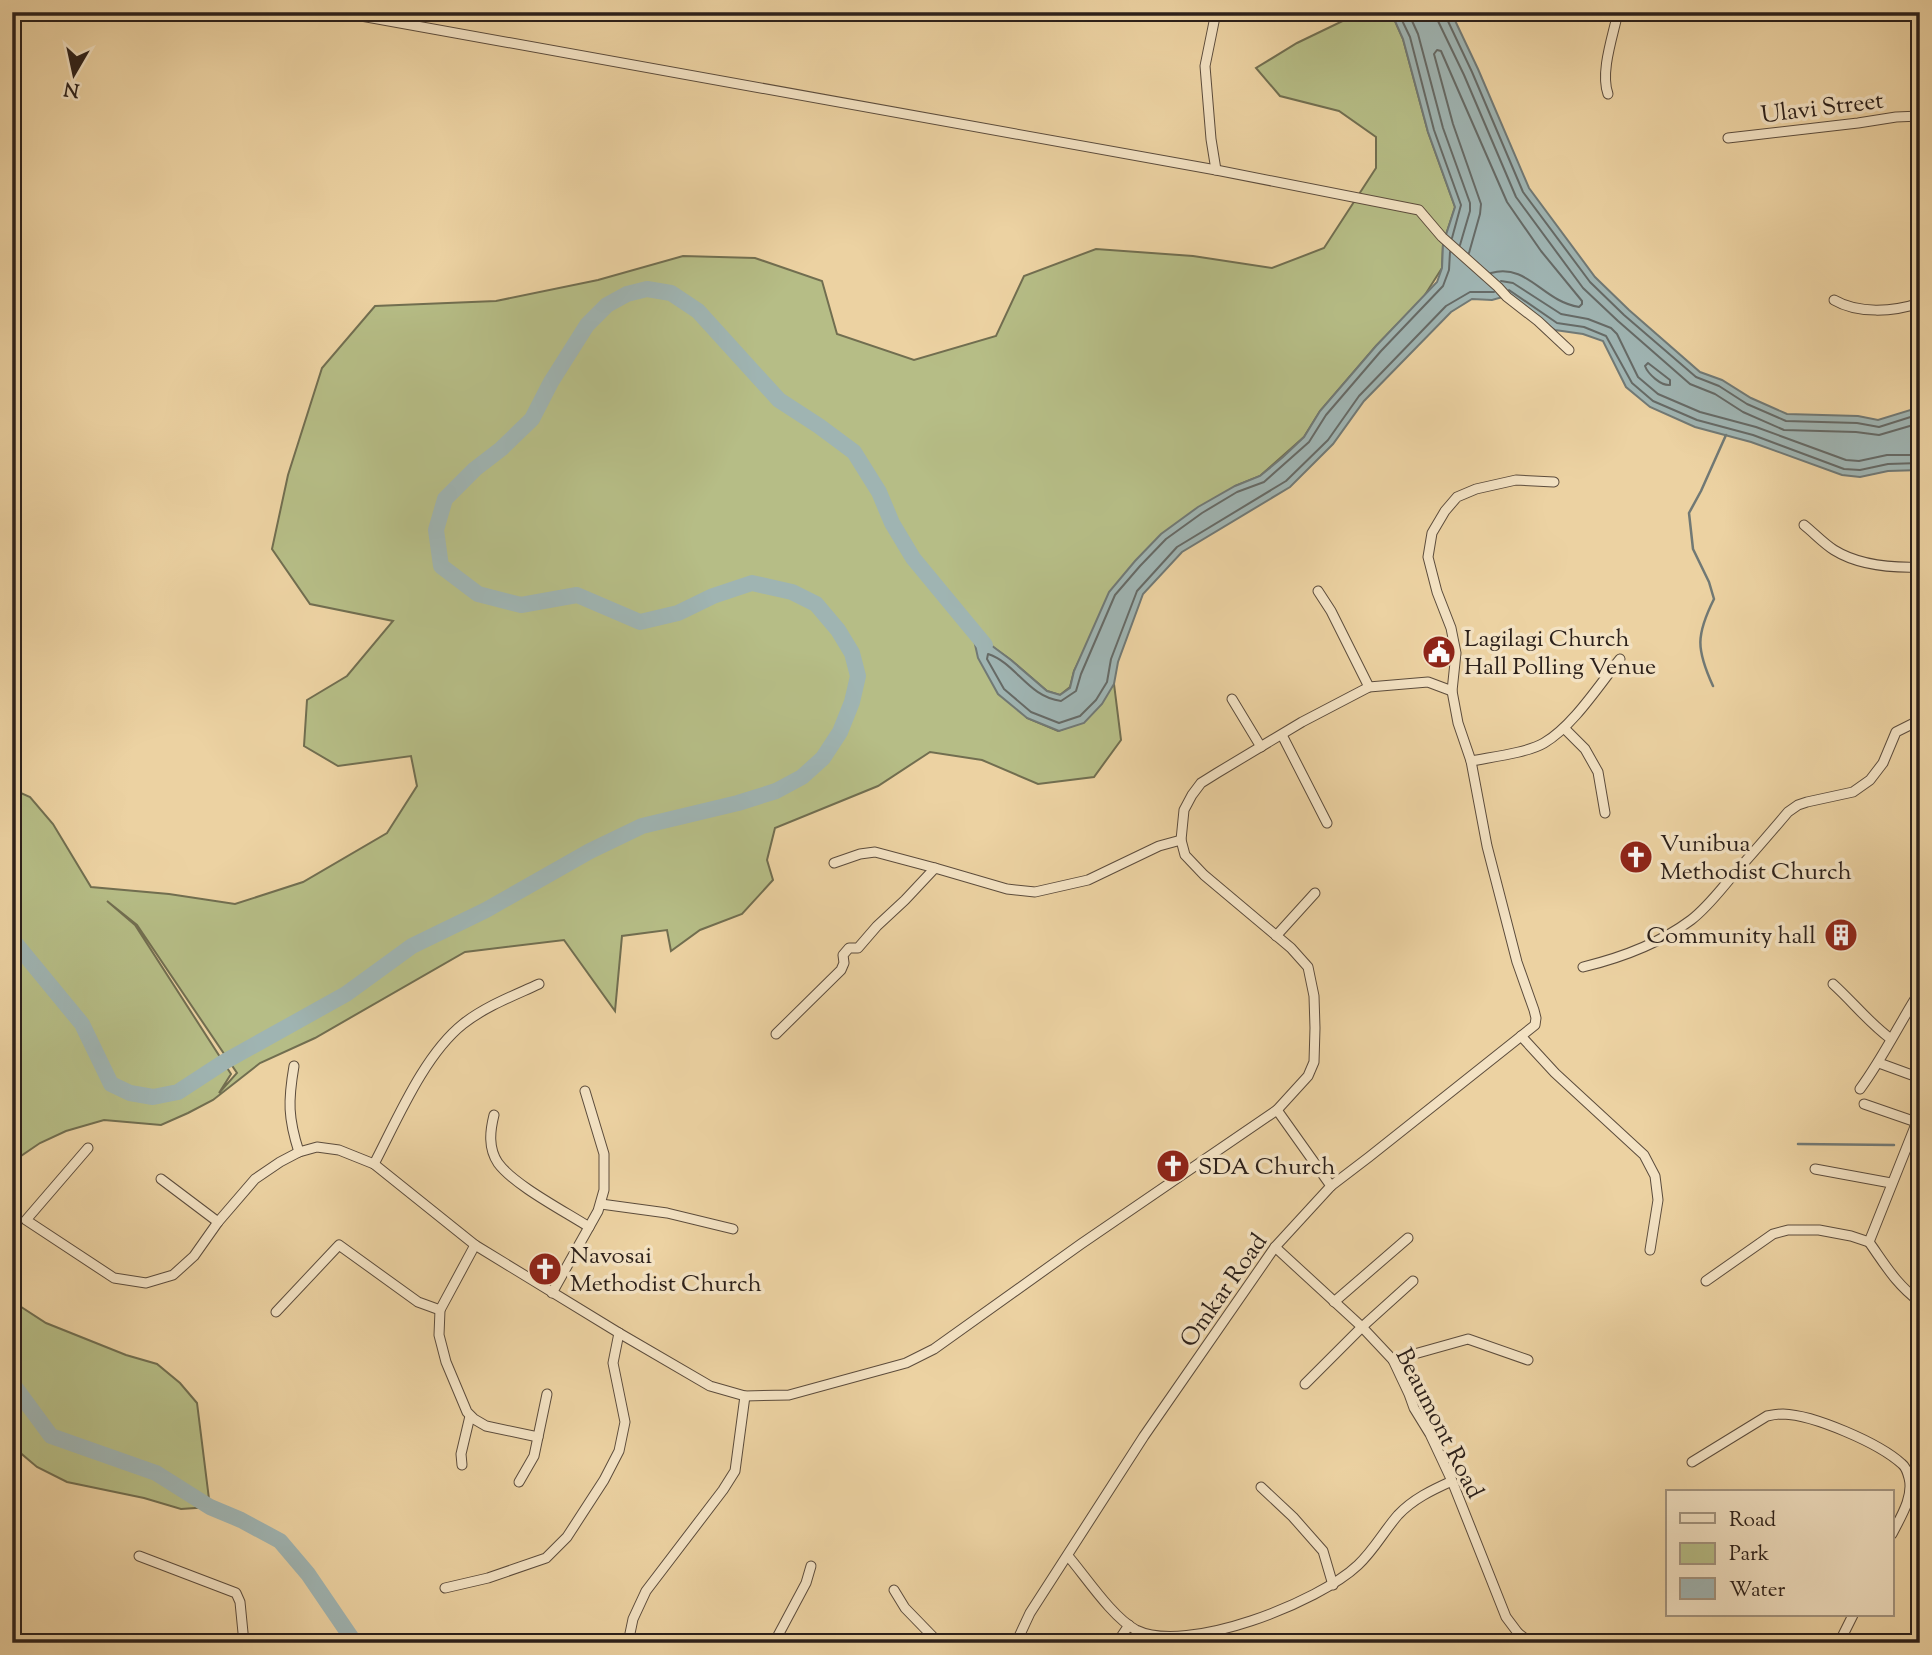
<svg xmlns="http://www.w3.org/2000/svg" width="1932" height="1655" font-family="'Sorts Mill Goudy',serif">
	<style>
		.green { fill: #b6bd86; stroke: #716e50; stroke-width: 2; fill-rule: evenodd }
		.water { fill: #9fb4b2; stroke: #717975; stroke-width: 2 }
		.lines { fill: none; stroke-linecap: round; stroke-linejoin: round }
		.shore { stroke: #666a66; stroke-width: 2 }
		.stream { stroke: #717975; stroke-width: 2.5 }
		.river { stroke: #9fb4b2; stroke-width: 16 }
		.minor-casing { stroke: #5c4c3c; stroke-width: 11 }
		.minor { stroke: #f3e2c3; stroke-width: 9 }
		.labels { text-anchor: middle; stroke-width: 7; stroke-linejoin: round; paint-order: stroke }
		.street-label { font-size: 24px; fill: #2c201a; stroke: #f3e2c3 }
		.poi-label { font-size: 24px; fill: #2c201a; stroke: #f3e2c3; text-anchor: start }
	</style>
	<rect width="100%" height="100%" fill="#ecd2a2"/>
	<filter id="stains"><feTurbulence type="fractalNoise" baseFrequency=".00286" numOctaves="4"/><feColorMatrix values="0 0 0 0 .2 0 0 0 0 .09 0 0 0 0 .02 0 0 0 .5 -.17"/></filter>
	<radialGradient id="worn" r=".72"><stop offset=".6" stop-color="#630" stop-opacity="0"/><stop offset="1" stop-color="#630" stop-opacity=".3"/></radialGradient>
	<g class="green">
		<path d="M1353,12h38l12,27 25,93 27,75 -12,37 -1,24 -19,30 -47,48 -56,65 -16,26 -44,39 -25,10 -143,148 -18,37 -4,16 -10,8 -13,-4 -36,-31 -39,-28 55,86 31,13 26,-9 30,-38 7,56 -27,37 -56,7 -56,-24 -52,-8 -52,34 -103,42 -8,32 6,20 -31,34 -42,16 -29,21 -4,-21 -45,6 -7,75 -51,-71 -99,12 -150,86 -55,25 -47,37 -25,13 -27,12 -57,-5 -38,11 -26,12 -28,19v-373l18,8 23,27 38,63 78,7 66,10 68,-22 84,-49 30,-47 -6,-30 -73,10 -34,-20 3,-46 40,-24 46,-55 -83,-17 -38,-55 16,-74 34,-107 53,-62 121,-5 102,-21 85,-24 72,2 67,23 15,53 77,26 82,-24 28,-60 72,-27 97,7 79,12 52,-20 52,-80v-31l-37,-26 -59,-15 -24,-28 41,-25 52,-25zM107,901l30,24 100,148 -18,20 12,-19 -96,-149z"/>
		<polygon points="12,1301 46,1323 126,1355 157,1364 180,1383 197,1403 210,1507 181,1509 144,1498 67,1482 37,1467 17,1450 12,1440"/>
	</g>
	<polygon class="water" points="1391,12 1451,12 1478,69 1529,188 1595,277 1629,310 1700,372 1722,380 1751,398 1787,414 1858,416 1878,420 1920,407 1920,470 1888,471 1860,477 1842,475 1751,442 1695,427 1650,407 1626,387 1603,341 1583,334 1555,330 1506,296 1492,300 1472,299 1451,312 1364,401 1333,444 1290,487 1182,552 1143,594 1118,662 1114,684 1102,704 1084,723 1059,731 1027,718 998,694 978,658 972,631 1011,660 1047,691 1060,695 1070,688 1074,671 1109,592 1135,561 1161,534 1198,507 1235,486 1260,476 1283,457 1304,437 1320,411 1376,346 1437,282 1442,268 1443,244 1455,207 1428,132 1403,39"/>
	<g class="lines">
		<g class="shore">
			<polyline points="1398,12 1410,37 1434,130 1461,205 1452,238"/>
			<polyline points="1408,12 1418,34 1443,128 1470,203 1470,211 1460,245"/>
			<polyline points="1436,12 1438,21 1464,75 1516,197 1583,288 1618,321 1690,384 1715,394 1743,412 1784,430 1856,432 1879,435 1920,423"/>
			<polyline points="1445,12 1446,17 1472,72 1523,192 1590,282 1624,315 1696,377 1719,386 1747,404 1786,421 1857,423 1879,427 1920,414"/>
			<path d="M1450,252l-1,18 -6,16 -62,65 -55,64 -17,27 -45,40 -27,10 -35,21 -36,26 -26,27 -25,29 -34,79 -5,17 -15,10c-33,-4 -45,-38 -73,-47l-1,5 17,30 27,23 28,11 21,-7 16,-16 11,-18 4,-23 26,-68 40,-44 109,-66 42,-41 31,-44 87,-90 24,-14h24"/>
			<path d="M1469,253l11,-39 1,-10 -28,-80 -19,-70 3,-4 4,1 66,151 34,49 41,50v3l-3,3c-37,-6 -51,-44 -88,-34"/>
			<polyline points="1501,281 1513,283 1561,314 1588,319 1611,328 1617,334 1638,377 1658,394 1700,412 1756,427 1846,460 1859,461 1887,455 1920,455"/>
			<polyline points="1509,290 1557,323 1584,327 1606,336 1632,383 1653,401 1697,420 1753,435 1844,469 1860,470 1888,464 1920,463"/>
			<path d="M1648,363l22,17v5c-9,1 -22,-11 -25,-19z"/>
		</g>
		<g class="stream">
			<path d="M1713,686c-17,-37 -17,-51 1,-87l-5,-17 -16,-33 -4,-36 12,-22 25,-56"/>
			<polyline points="1798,1144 1894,1145"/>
			<polyline points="1920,1145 1920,1146"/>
		</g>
		<g class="river">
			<polyline points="12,939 82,1024 111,1084 130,1093 153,1097 178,1092 224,1062 346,994 412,946 486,910 590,851 642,826 738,803 776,791 802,777 823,758 840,732 852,702 858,676 852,653 838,630 816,604 792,592 752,583 713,596 678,613 640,622 577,595 521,605 478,594 441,566 436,530 445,499 475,469 501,449 532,419 551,382 587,325 607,305 627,294 647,289 671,293 698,311 779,400 819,426 854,452 879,492 892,523 913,558 985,645"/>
			<polyline points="12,1383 51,1436 156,1473 210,1507 241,1520 280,1541 308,1574 355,1643"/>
		</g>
		<defs>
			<g id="minor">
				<polyline points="339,12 1216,170 1419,210 1442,237 1498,287 1507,297 1538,321 1569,350"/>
				<polyline points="1216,12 1205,66 1211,139 1216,170"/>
				<path d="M1608,94c-8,-22 5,-58 10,-82"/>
				<polyline points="1728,138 1858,123 1896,117 1920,116"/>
				<path d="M1834,300c24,14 59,12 86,3"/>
				<path d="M1804,525c10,8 19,18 30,25 24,15 58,18 86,17"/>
				<polyline points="1318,591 1331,611 1369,687"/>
				<polyline points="1232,699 1261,747"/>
				<polyline points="1564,728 1585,749 1598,772 1605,813"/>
				<polyline points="1282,735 1327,823"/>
				<path d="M1471,761c20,-4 56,-8 73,-18 29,-17 55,-58 76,-84"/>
				<polyline points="834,863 860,854 875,852 935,868"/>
				<polyline points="1276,936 1315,893"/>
				<path d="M1583,967c37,-9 76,-23 108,-47 17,-13 30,-31 44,-47 18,-20 36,-41 53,-61l10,-7 9,-3 46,-10 17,-12 13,-17 13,-31 24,-12"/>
				<path d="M1833,984c20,18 36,39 58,55"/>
				<polyline points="776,1034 841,970 844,963 843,955 849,948 858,948 877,926 905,900 935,868 1007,889 1035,892 1088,880 1159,846 1181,840"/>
				<polyline points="1521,1036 1555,1073 1644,1155 1655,1176 1658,1200 1650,1250"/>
				<polyline points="1879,1063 1920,1078"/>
				<path d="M294,1066c-6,35 -6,52 5,86"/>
				<path d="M1860,1089c23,-31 39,-65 60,-98"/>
				<polyline points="1864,1104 1916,1122"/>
				<polyline points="1277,1110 1331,1186"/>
				<path d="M1920,1114l-51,128c17,24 27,42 51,60"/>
				<path d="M494,1115c-4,16 -6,33 4,48 16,22 66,48 91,64"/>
				<polyline points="88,1148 26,1220 114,1278 146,1283 173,1275 194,1256 218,1222 255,1179 280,1162 299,1152 317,1147 339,1150 374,1164 475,1245 619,1333 710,1386 745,1396 789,1395 906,1363 934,1349 1081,1244 1277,1110 1308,1076 1314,1062 1315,1028 1314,996 1308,967 1291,948 1204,875 1185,855 1181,840 1184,810 1192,795 1201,783 1217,773 1302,722 1369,687 1428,682 1452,691"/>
				<path d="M374,1164c23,-44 50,-109 89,-140 23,-18 50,-28 76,-40"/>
				<polyline points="1815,1169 1891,1183"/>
				<polyline points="161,1179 218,1222"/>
				<polyline points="601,1204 667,1213 733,1229"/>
				<polyline points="475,1245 440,1310 439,1335 446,1362 467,1412 474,1419 486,1426 538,1437"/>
				<polyline points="1275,1247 1362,1327 1393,1360 1409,1394 1414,1408 1430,1434 1452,1481 1506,1617 1518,1633 1531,1643"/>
				<polyline points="1706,1281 1773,1234 1788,1230 1819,1230 1851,1236 1869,1242"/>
				<polyline points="552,1293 598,1211 604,1190 604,1154 585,1091"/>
				<polyline points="1334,1302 1408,1238"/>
				<polyline points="276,1312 339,1245 418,1302 440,1310"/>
				<polyline points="1393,1360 1468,1339 1528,1360"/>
				<polyline points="1305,1384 1362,1327 1413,1281"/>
				<path d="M1692,1462l75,-46c5,-1 11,-2 16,-2 31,1 96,29 119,50 4,3 6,10 7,14 5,19 -9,40 -17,56"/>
				<polyline points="462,1465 461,1454 470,1416"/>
				<polyline points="519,1482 534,1456 547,1394"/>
				<polyline points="1261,1487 1293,1517 1323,1551 1333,1585"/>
				<polyline points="139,1556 236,1593 240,1602 244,1643"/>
				<path d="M1068,1556c18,21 44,61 68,74 51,25 183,-28 222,-65 16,-15 26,-34 40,-50 15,-16 34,-25 54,-34"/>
				<polyline points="445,1588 488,1578 546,1558 567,1537 604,1480 619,1451 625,1422 613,1363 619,1333"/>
				<polyline points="894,1590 905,1608 939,1643"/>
				<polyline points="1214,1632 1216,1643"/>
				<polyline points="628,1643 633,1619 646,1591 723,1490 735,1471 745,1396"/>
				<polyline points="774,1643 806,1583 811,1566"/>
				<polyline points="1016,1643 1030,1613 1144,1436 1275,1247 1331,1186 1369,1157 1535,1025 1536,1018 1534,1010 1517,962 1487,846 1471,761 1458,723 1452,691 1456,653 1451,628 1437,592 1428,557 1432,533 1445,511 1457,497 1476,489 1516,480 1554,482"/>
				<polyline points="1117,1643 1129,1625"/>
				<polyline points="1513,1643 1518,1633"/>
				<polyline points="1839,1643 1853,1615"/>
			</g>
		</defs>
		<use href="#minor" class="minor-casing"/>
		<use href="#minor" class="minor"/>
	</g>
	<defs>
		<symbol id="civic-disc" viewBox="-11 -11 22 22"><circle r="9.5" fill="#8f2418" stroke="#f3e2c3"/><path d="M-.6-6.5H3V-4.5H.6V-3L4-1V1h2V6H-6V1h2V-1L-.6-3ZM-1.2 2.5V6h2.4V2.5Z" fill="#fff"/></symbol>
		<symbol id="church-disc" viewBox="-11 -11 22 22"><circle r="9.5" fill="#8f2418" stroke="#f3e2c3"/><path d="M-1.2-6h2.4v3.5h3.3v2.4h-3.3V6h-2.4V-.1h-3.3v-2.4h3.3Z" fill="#fff"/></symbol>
		<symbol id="building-disc" viewBox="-11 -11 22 22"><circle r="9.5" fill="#8f2418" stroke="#f3e2c3"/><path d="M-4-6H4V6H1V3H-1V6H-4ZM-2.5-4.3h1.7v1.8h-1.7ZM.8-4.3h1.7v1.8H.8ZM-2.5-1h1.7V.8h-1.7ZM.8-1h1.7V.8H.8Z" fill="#fff"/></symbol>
	</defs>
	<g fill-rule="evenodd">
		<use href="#civic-disc" x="1420" y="633" width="38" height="38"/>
		<use href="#church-disc" x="1617" y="838" width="38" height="38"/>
		<use href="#building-disc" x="1822" y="916" width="38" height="38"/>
		<use href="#church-disc" x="1154" y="1147" width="38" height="38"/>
		<use href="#church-disc" x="526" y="1250" width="38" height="38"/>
	</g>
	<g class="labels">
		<g class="street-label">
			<text transform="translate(1822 107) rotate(-7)" y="8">Ulavi Street</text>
			<text transform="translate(1223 1290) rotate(-55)" y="8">Omkar Road</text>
			<text transform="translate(1440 1423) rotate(63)" y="8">Beaumont Road</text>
		</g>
		<g class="poi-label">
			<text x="1464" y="646">Lagilagi Church<tspan x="1464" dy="28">Hall Polling Venue</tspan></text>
			<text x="1660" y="851">Vunibua<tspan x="1660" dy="28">Methodist Church</tspan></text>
			<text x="1816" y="943" text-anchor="end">Community hall</text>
			<text x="1198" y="1174">SDA Church</text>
			<text x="570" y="1263">Navosai<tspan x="570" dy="28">Methodist Church</tspan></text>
		</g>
	</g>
	<rect width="1932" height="1655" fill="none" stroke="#ecd2a2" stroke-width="42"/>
	<rect x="14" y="14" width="1904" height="1627" fill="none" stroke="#2c201a" stroke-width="3.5"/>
	<rect x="21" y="21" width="1890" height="1613" fill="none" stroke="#2c201a" stroke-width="2"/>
	<rect x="1666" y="1490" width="228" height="126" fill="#f3e2c3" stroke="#a3947f" stroke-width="2"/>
	<rect x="1680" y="1513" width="35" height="10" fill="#f3e2c3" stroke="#a3947f" stroke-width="2"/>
	<text x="1729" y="1526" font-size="21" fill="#2c201a">Road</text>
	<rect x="1680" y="1543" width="35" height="21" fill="#b6bd86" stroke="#a3947f" stroke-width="2"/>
	<text x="1729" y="1560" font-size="21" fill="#2c201a">Park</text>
	<rect x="1680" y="1578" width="35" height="21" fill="#9fb4b2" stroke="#a3947f" stroke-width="2"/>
	<text x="1729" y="1596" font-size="21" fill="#2c201a">Water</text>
	<g transform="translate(74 74) rotate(189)" stroke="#f3e2c3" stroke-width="5" paint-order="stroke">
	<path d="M0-5L12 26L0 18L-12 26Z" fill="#2c201a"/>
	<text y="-10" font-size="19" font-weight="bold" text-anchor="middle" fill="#2c201a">N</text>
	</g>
	<rect width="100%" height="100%" filter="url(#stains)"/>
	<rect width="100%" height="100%" fill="url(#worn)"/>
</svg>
